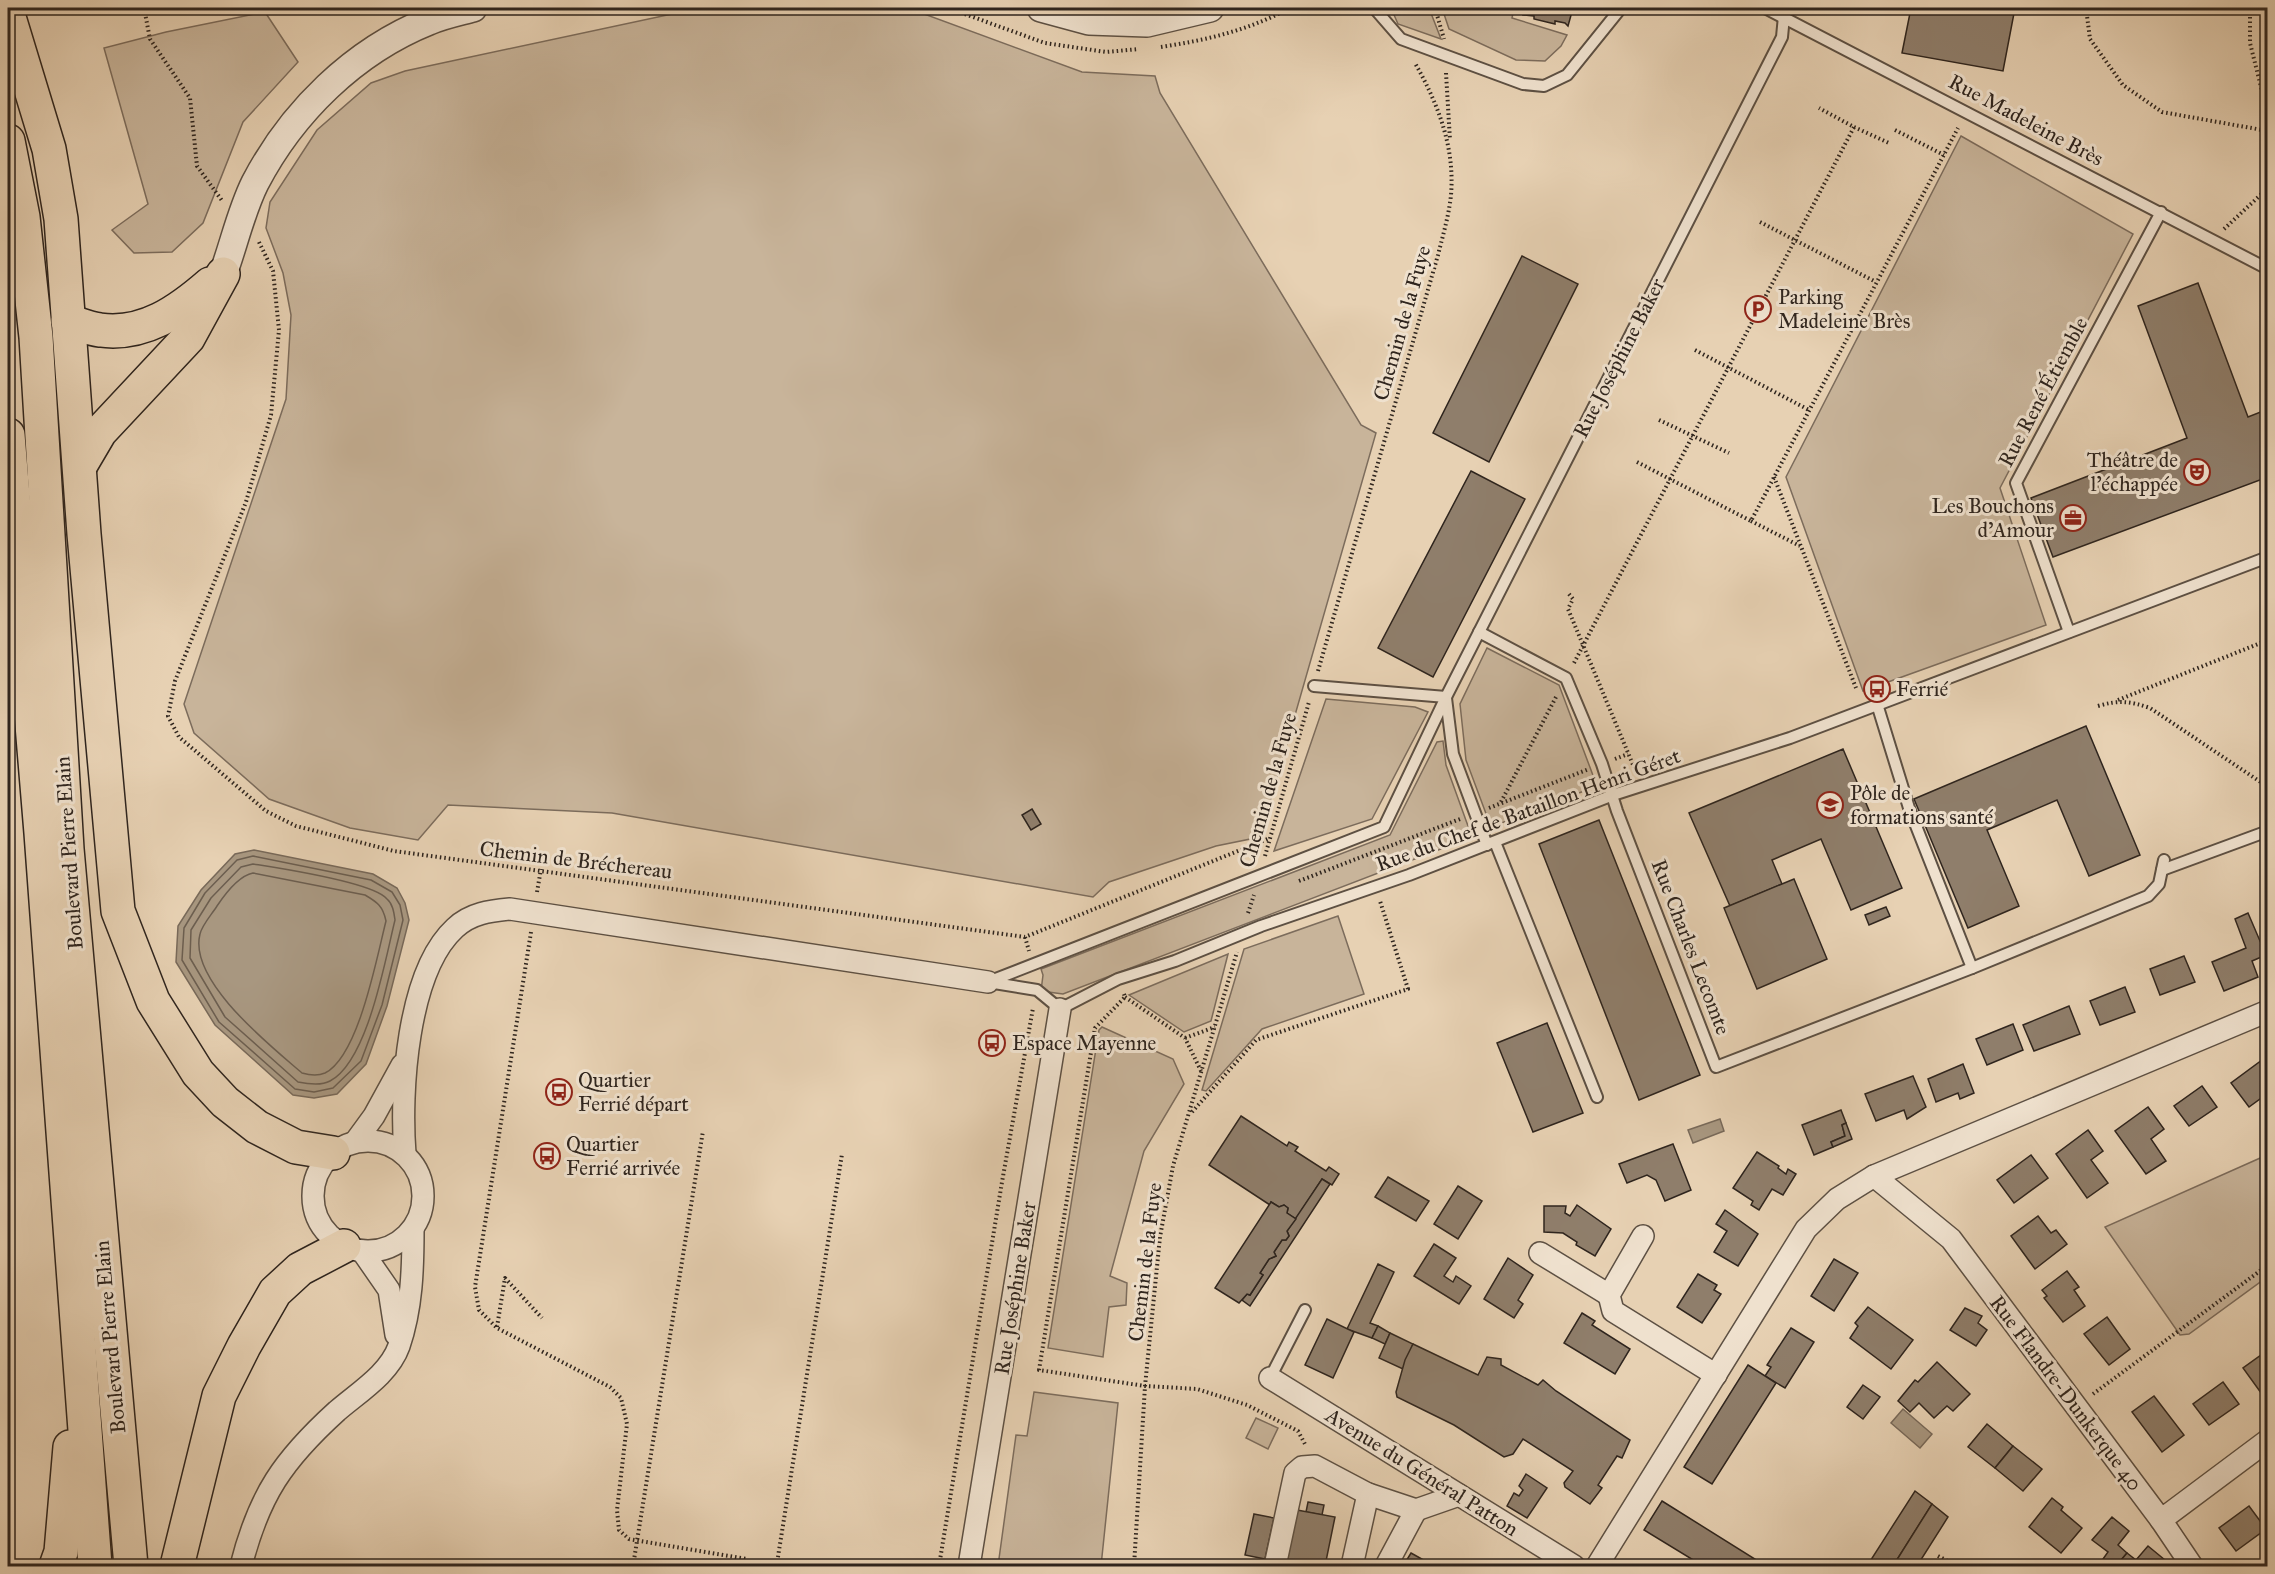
<svg xmlns="http://www.w3.org/2000/svg" width="2275" height="1574" font-family="'IM FELL Great Primer',serif">
	<style>
		.green { fill: #c8b49a; stroke: #7c6c5c; stroke-width: 1.5 }
		.water { fill: #a89780; stroke: #786959; stroke-width: 1.5 }
		.lines { fill: none; stroke-linecap: round; stroke-linejoin: round }
		.shore { stroke: #6c5e4f; stroke-width: 1.5 }
		.building { fill: #8f7e6b; stroke: #2f251e; stroke-width: 1.5 }
		.service-casing { stroke: #5d5043; stroke-width: 14 }
		.minor-casing { stroke: #5d5043; stroke-width: 24 }
		.tertiary-casing { stroke: #5d5043; stroke-width: 30 }
		.primary-casing { stroke: #2f251e; stroke-width: 36 }
		.path { stroke: #2f251e; stroke-width: 4; stroke-dasharray: 1.5 3; stroke-linecap: butt }
		.service { stroke: #efe1ce; stroke-width: 10 }
		.minor { stroke: #efe1ce; stroke-width: 21 }
		.tertiary { stroke: #efe1ce; stroke-width: 27 }
		.primary { stroke: #e7d1b3; stroke-width: 33 }
		.labels { text-anchor: middle; stroke-width: 6; stroke-linejoin: round; paint-order: stroke }
		.street-label { font-size: 21px; fill: #2f251e; stroke: #efe1ce }
		.poi-label { font-size: 21px; fill: #2f251e; stroke: #efe1ce; text-anchor: start }
	</style>
	<rect width="100%" height="100%" fill="#e7d1b3"/>
	<filter id="stains"><feTurbulence type="fractalNoise" baseFrequency=".00333" numOctaves="4"/><feColorMatrix values="0 0 0 0 .2 0 0 0 0 .09 0 0 0 0 .02 0 0 0 .5 -.17"/></filter>
	<radialGradient id="worn" r=".72"><stop offset=".6" stop-color="#630" stop-opacity="0"/><stop offset="1" stop-color="#630" stop-opacity=".3"/></radialGradient>
	<g class="green">
		<polygon points="700,8 908,8 1082,72 1155,76 1160,93 1361,425 1376,433 1260,837 1216,846 1109,882 1093,897 612,813 448,805 418,840 350,828 269,799 194,733 184,704 286,399 291,315 283,273 266,228 270,202 317,130 371,83 405,71"/>
		<polygon points="1391,8 1429,8 1441,39 1398,24"/>
		<polygon points="1442,8 1514,8 1512,18 1567,35 1561,46 1545,61 1516,60 1449,29"/>
		<polygon points="265,12 298,62 243,122 203,223 172,252 134,253 112,230 148,204 104,48 166,32"/>
		<polygon points="1961,136 2133,234 2000,488 2046,625 1863,691 1786,477"/>
		<polygon points="1487,648 1559,685 1597,786 1491,827 1466,760 1460,704"/>
		<polygon points="1326,699 1415,707 1428,712 1372,819 1274,851"/>
		<polygon points="1443,741 1446,765 1472,837 1063,994 1041,991 1043,975 1041,969 1390,835 1437,742"/>
		<polygon points="1338,916 1364,994 1262,1029 1206,1091 1202,1090 1244,949"/>
		<polygon points="1228,954 1211,1021 1184,1032 1129,995"/>
		<polygon points="1102,1027 1173,1059 1184,1084 1144,1151 1110,1276 1127,1283 1126,1305 1109,1307 1103,1357 1048,1348 1099,1030"/>
		<polygon points="2267,1155 2267,1277 2189,1334 2180,1335 2105,1227"/>
		<polygon points="1034,1392 1118,1403 1101,1566 998,1566 1016,1435 1027,1436"/>
		<polygon points="1256,1418 1278,1428 1268,1449 1246,1438"/>
	</g>
	<g class="water">
		<polygon points="254,850 373,874 397,888 405,903 409,920 387,1006 366,1064 337,1094 314,1098 293,1095 215,1025 176,962 178,926 201,890 235,854"/>
		<polygon points="1720,1119 1724,1131 1693,1143 1688,1130"/>
		<polygon points="1903,1409 1932,1434 1920,1448 1891,1423"/>
	</g>
	<g class="lines">
		<g class="shore">
			<polygon points="253,856 371,880 392,892 400,905 403,920 382,1005 361,1061 333,1088 314,1092 295,1089 219,1022 182,960 184,928 205,893 237,860"/>
			<path d="M253,864c25,4 120,18 134,35 6,5 7,14 8,21 -10,40 -27,141 -65,161 -9,5 -22,3 -32,1l-73,-65 -35,-59 1,-28 20,-32 30,-31z"/>
			<path d="M253,873l112,22c12,7 18,11 21,26 -9,35 -27,135 -61,152 -7,3 -16,2 -23,0 -31,-27 -114,-92 -102,-139 2,-9 12,-20 17,-28 8,-12 21,-30 36,-33z"/>
		</g>
	</g>
	<g class="building">
		<polygon points="1525,8 1573,8 1568,26 1565,23 1555,21 1555,24 1534,19 1534,16 1523,15"/>
		<polygon points="1911,8 2015,8 2003,71 1902,53"/>
		<polygon points="1522,256 1578,284 1489,462 1433,433"/>
		<polygon points="2198,283 2248,417 2268,409 2268,477 2053,557 2031,498 2187,438 2138,306"/>
		<polygon points="1471,471 1525,499 1433,677 1378,648"/>
		<polygon points="2086,726 2140,855 2089,876 2057,800 1987,830 2019,906 1968,928 1914,799"/>
		<polygon points="1843,749 1902,888 1851,910 1821,839 1772,860 1782,884 1730,906 1689,813"/>
		<polygon points="1032,809 1041,824 1031,830 1022,815"/>
		<polygon points="1599,820 1700,1075 1639,1100 1539,844"/>
		<polygon points="1794,879 1827,959 1757,989 1724,908"/>
		<polygon points="1886,907 1890,916 1869,925 1865,915"/>
		<polygon points="2248,913 2266,955 2252,961 2258,977 2224,991 2212,962 2246,948 2235,919"/>
		<polygon points="2184,956 2195,982 2160,995 2150,969"/>
		<polygon points="2125,987 2135,1012 2100,1025 2090,1001"/>
		<polygon points="2069,1006 2080,1034 2034,1051 2023,1025"/>
		<polygon points="1547,1023 1583,1113 1533,1132 1497,1043"/>
		<polygon points="2013,1024 2023,1050 1987,1065 1976,1039"/>
		<polygon points="2262,1060 2268,1067 2268,1093 2249,1107 2231,1083"/>
		<polygon points="1963,1064 1974,1093 1960,1099 1958,1093 1936,1102 1928,1079"/>
		<polygon points="1913,1076 1926,1107 1907,1119 1904,1110 1876,1121 1865,1094"/>
		<polygon points="2202,1086 2217,1107 2189,1126 2174,1106"/>
		<polygon points="2148,1107 2164,1129 2151,1139 2166,1161 2146,1174 2115,1131"/>
		<polygon points="1841,1110 1846,1123 1842,1125 1845,1136 1831,1142 1833,1147 1814,1155 1802,1125"/>
		<polygon points="1241,1116 1287,1146 1289,1142 1298,1147 1295,1151 1326,1171 1329,1167 1339,1174 1332,1185 1322,1179 1296,1219 1287,1213 1288,1208 1284,1205 1279,1207 1271,1202 1270,1205 1209,1165"/>
		<polygon points="1846,1123 1852,1139 1833,1147 1831,1142 1845,1136 1842,1125"/>
		<polygon points="2088,1130 2103,1151 2091,1160 2108,1183 2087,1198 2056,1154"/>
		<polygon points="1673,1144 1691,1190 1665,1201 1656,1180 1647,1175 1627,1183 1619,1164"/>
		<polygon points="1757,1152 1779,1166 1778,1168 1786,1174 1788,1169 1796,1174 1783,1195 1772,1189 1759,1210 1751,1205 1753,1201 1733,1188"/>
		<polygon points="2031,1155 2048,1178 2014,1203 1997,1180"/>
		<polygon points="1388,1177 1429,1201 1416,1221 1375,1197"/>
		<polygon points="1322,1179 1330,1184 1250,1306 1242,1300 1247,1294 1250,1295 1263,1275 1260,1273 1269,1259 1276,1256 1274,1252 1282,1240 1286,1240 1289,1236 1287,1231"/>
		<polygon points="1458,1186 1482,1201 1458,1239 1434,1224"/>
		<polygon points="1271,1202 1279,1207 1284,1205 1288,1208 1287,1213 1296,1219 1287,1231 1289,1236 1286,1240 1282,1240 1274,1252 1276,1256 1269,1259 1260,1273 1263,1275 1250,1295 1247,1294 1239,1303 1215,1288"/>
		<polygon points="1577,1205 1611,1229 1595,1256 1576,1245 1577,1242 1563,1233 1544,1232 1544,1206 1566,1206 1565,1213 1570,1216"/>
		<polygon points="1725,1210 1758,1234 1738,1266 1714,1252 1727,1231 1716,1224"/>
		<polygon points="2038,1216 2051,1233 2056,1230 2067,1244 2035,1269 2011,1236"/>
		<polygon points="1434,1244 1456,1258 1444,1276 1453,1282 1456,1276 1471,1286 1459,1304 1414,1276"/>
		<polygon points="1508,1258 1533,1275 1518,1300 1523,1304 1514,1318 1484,1299"/>
		<polygon points="1834,1259 1858,1273 1834,1311 1811,1296"/>
		<polygon points="1378,1264 1394,1272 1370,1323 1378,1326 1372,1338 1347,1329"/>
		<polygon points="2067,1271 2079,1287 2074,1290 2085,1306 2063,1322 2044,1298 2047,1296 2042,1290"/>
		<polygon points="1698,1274 1717,1285 1714,1290 1721,1294 1702,1323 1677,1307"/>
		<polygon points="1868,1307 1913,1340 1891,1369 1850,1338 1858,1326 1855,1323"/>
		<polygon points="1965,1308 1982,1316 1978,1323 1987,1330 1976,1346 1950,1330"/>
		<polygon points="1582,1313 1595,1321 1592,1325 1630,1349 1615,1374 1564,1343"/>
		<polygon points="2107,1317 2130,1349 2109,1365 2084,1334"/>
		<polygon points="1327,1319 1354,1332 1333,1378 1305,1365"/>
		<polygon points="1378,1326 1390,1333 1385,1344 1372,1338"/>
		<polygon points="1791,1328 1814,1342 1785,1388 1765,1376 1771,1367 1767,1365"/>
		<polygon points="1390,1333 1413,1344 1403,1369 1379,1358"/>
		<polygon points="1413,1344 1478,1375 1487,1357 1501,1359 1501,1365 1538,1385 1543,1380 1556,1391 1630,1440 1622,1458 1617,1456 1598,1485 1602,1488 1590,1504 1565,1487 1564,1483 1573,1471 1523,1439 1513,1454 1504,1457 1454,1425 1397,1397 1396,1392 1405,1360"/>
		<polygon points="2268,1350 2268,1395 2264,1397 2243,1368"/>
		<polygon points="1937,1362 1970,1394 1953,1411 1947,1406 1934,1418 1919,1403 1910,1412 1898,1401 1915,1380 1918,1382"/>
		<polygon points="1748,1365 1776,1383 1712,1484 1684,1467"/>
		<polygon points="2223,1382 2239,1404 2209,1425 2193,1404"/>
		<polygon points="1863,1385 1880,1397 1863,1419 1847,1407"/>
		<polygon points="2154,1396 2184,1435 2162,1452 2132,1412"/>
		<polygon points="1987,1424 2013,1446 1995,1468 1968,1447"/>
		<polygon points="2013,1446 2042,1469 2023,1491 1995,1468"/>
		<polygon points="1526,1474 1547,1488 1527,1518 1507,1506 1514,1493 1519,1496 1523,1490 1519,1486"/>
		<polygon points="1915,1491 1932,1504 1893,1566 1867,1566"/>
		<polygon points="2052,1498 2063,1507 2061,1510 2082,1528 2061,1553 2029,1527"/>
		<polygon points="1662,1501 1766,1566 1703,1566 1644,1530"/>
		<polygon points="1308,1502 1324,1505 1322,1515 1306,1512"/>
		<polygon points="1932,1504 1948,1517 1917,1566 1893,1566"/>
		<polygon points="2249,1506 2266,1529 2236,1551 2219,1528"/>
		<polygon points="1297,1510 1335,1517 1325,1566 1286,1563"/>
		<polygon points="1254,1514 1274,1518 1265,1559 1245,1555"/>
		<polygon points="2112,1517 2129,1531 2118,1545 2127,1553 2116,1566 2103,1559 2108,1552 2092,1540"/>
		<polygon points="2148,1546 2165,1560 2159,1566 2116,1566 2127,1553 2136,1560"/>
		<polygon points="1411,1553 1429,1563 1427,1566 1403,1566"/>
	</g>
	<g class="lines">
		<defs>
			<g id="service">
				<polyline points="1374,8 1401,39 1523,84 1544,86 1567,75 1621,8"/>
				<polyline points="1765,8 2268,269"/>
				<polyline points="1479,632 1566,678 1602,764 1617,811 1716,1067 1972,968 2148,896 2159,884 2164,860"/>
				<polyline points="2069,632 2016,483 2161,212"/>
				<polyline points="1314,686 1446,697"/>
				<polyline points="1446,698 1453,754 1487,845"/>
				<polyline points="1877,704 1909,808 1972,968"/>
				<polyline points="1495,842 1597,1097"/>
				<polyline points="2162,870 2268,831"/>
				<polyline points="988,982 1037,990 1060,1009 1118,979 1175,961 1261,926 1409,875 1613,795 1790,738 2268,557"/>
				<polyline points="988,982 1384,827 1446,697 1782,37 1784,16 1788,8"/>
				<polyline points="1270,1378 1305,1310"/>
			</g>
			<g id="minor">
				<circle cx="368" cy="1196" r="55"/>
				<polyline points="355,1142 374,1116 402,1065"/>
				<path d="M405,1154c-5,-62 2,-182 50,-226 16,-15 35,-17 55,-19l478,73"/>
				<polyline points="1874,1176 1951,1239 2161,1520 2268,1440"/>
				<polyline points="1643,1236 1609,1295 1613,1311 1716,1375"/>
				<polyline points="362,1251 389,1290 396,1335"/>
				<polyline points="1540,1253 1609,1295"/>
				<polyline points="1270,1378 1574,1566"/>
				<polyline points="2161,1520 2192,1566"/>
				<path d="M241,1566c18,-71 42,-106 96,-155 22,-19 52,-37 62,-65 13,-38 14,-78 14,-117"/>
				<polyline points="969,1566 1060,1009"/>
				<polyline points="1275,1566 1295,1473 1302,1467 1315,1466 1368,1494 1416,1510 1459,1495"/>
				<polyline points="1352,1566 1368,1494"/>
				<polyline points="1386,1566 1416,1510"/>
				<polyline points="1597,1566 1806,1229 1837,1199 1874,1176 2268,1011"/>
			</g>
			<g id="tertiary">
				<polyline points="1041,8 1089,21 1147,23 1210,8"/>
				<path d="M223,274c11,-30 18,-63 32,-91 37,-71 99,-132 174,-162 14,-6 29,-9 44,-13"/>
			</g>
			<g id="primary">
				<polyline points="8,14 49,149 61,219 84,534 118,911 153,1001 198,1073 225,1102 257,1127 296,1147 333,1153"/>
				<polyline points="8,141 23,217 36,337 67,849 131,1566"/>
				<path d="M68,321c10,3 22,8 32,9 44,6 79,-19 110,-46"/>
				<polyline points="8,435 41,833 95,1566"/>
				<polyline points="80,466 100,432 188,338 223,274"/>
				<polyline points="56,1566 61,1552 70,1447"/>
				<polyline points="177,1566 219,1396 244,1346 275,1292 300,1269 344,1246"/>
			</g>
		</defs>
		<use href="#service" class="service-casing"/>
		<use href="#minor" class="minor-casing"/>
		<use href="#tertiary" class="tertiary-casing"/>
		<use href="#primary" class="primary-casing"/>
		<g class="path">
			<polyline points="144,8 150,39 190,98 197,166 223,202"/>
			<polyline points="587,8 600,11 619,8"/>
			<polyline points="948,8 1045,43 1106,52 1139,49"/>
			<polyline points="1435,8 1444,39"/>
			<polyline points="2086,8 2090,39 2123,85 2162,112 2268,131"/>
			<polyline points="2250,8 2250,43 2268,115"/>
			<path d="M1161,47c46,-7 88,-17 129,-39"/>
			<polyline points="1446,73 1450,140"/>
			<polyline points="1854,127 1889,143"/>
			<polyline points="1895,130 1944,155"/>
			<polyline points="1760,222 1876,282"/>
			<polyline points="2224,229 2268,188"/>
			<polyline points="259,242 273,271 279,330 271,415 246,502 175,681 168,716 179,737 266,811 296,826 394,851 1025,937 1270,838"/>
			<polyline points="1695,350 1809,410"/>
			<polyline points="1659,420 1729,453"/>
			<polyline points="1637,462 1751,521 1958,128"/>
			<polyline points="1774,477 1856,688"/>
			<polyline points="1751,521 1800,546"/>
			<polyline points="1569,594 1573,599 1568,609 1636,772"/>
			<polyline points="1574,663 1854,127 1819,108"/>
			<path d="M1318,671l120,-416c5,-20 11,-40 13,-60 4,-48 -13,-91 -36,-132"/>
			<polyline points="2118,700 2268,640"/>
			<path d="M2098,706c20,-6 32,-5 52,2l118,79"/>
			<polyline points="1615,759 1628,754"/>
			<polyline points="1501,802 1556,697"/>
			<polyline points="1489,808 1589,769"/>
			<polyline points="1265,856 1309,702"/>
			<polyline points="1299,881 1460,819"/>
			<polyline points="537,892 541,869"/>
			<polyline points="1248,913 1254,895"/>
			<polyline points="531,932 475,1287 479,1310 497,1328 610,1387 621,1398 627,1424 617,1510 619,1530 629,1539 747,1559 751,1566"/>
			<polyline points="1025,937 1029,951"/>
			<polyline points="1124,994 1125,997 1095,1028 1039,1370 1145,1386 1197,1389 1247,1405 1298,1431 1306,1446"/>
			<polyline points="1125,997 1185,1038 1201,1071"/>
			<polyline points="1185,1038 1215,1027"/>
			<polyline points="1192,1112 1256,1040 1408,989 1380,901"/>
			<polyline points="497,1327 505,1278 542,1318"/>
			<polyline points="2093,1394 2268,1265"/>
			<polyline points="1938,1556 1957,1566"/>
			<polyline points="633,1566 703,1131"/>
			<polyline points="770,1566 777,1563 842,1154"/>
			<polyline points="939,1566 1002,1182 1033,1008"/>
			<polyline points="1134,1566 1145,1386 1160,1237 1173,1166 1237,952"/>
		</g>
		<use href="#service" class="service"/>
		<use href="#minor" class="minor"/>
		<use href="#tertiary" class="tertiary"/>
		<use href="#primary" class="primary"/>
	</g>
	<defs>
		<symbol id="parking-ring" viewBox="-11 -11 22 22"><circle r="9.5" fill="#efe1ce" stroke="#8f2418" stroke-width="1.5"/><path d="M-3.5-5.5H1a3.5 3.5 0 0 1 0 7H-1V5.5H-3.5ZM-1-3.4V-.6H.8a1.4 1.4 0 0 0 0-2.8Z" fill="#8f2418"/></symbol>
		<symbol id="theatre-ring" viewBox="-11 -11 22 22"><circle r="9.5" fill="#efe1ce" stroke="#8f2418" stroke-width="1.5"/><path d="M-5-5.5Q0-4 5-5.5V0Q5 5 0 6Q-5 5-5 0ZM-3.3-2.5H-1v1.5H-3.3ZM1-2.5H3.3v1.5H1ZM-2.8 1Q0 5.5 2.8 1Z" fill="#8f2418"/></symbol>
		<symbol id="office-ring" viewBox="-11 -11 22 22"><circle r="9.5" fill="#efe1ce" stroke="#8f2418" stroke-width="1.5"/><path d="M-6-3h4V-5.5h4V-3h4V5H-6ZM-1-4.5V-3h2v-1.5ZM-6 0V1H6V0Z" fill="#8f2418"/></symbol>
		<symbol id="bus-ring" viewBox="-11 -11 22 22"><circle r="9.5" fill="#efe1ce" stroke="#8f2418" stroke-width="1.5"/><path d="M-5-6H5V4H4V6H2V4H-2V6H-4V4H-5ZM-3.5-4V0h7V-4ZM-3.5 1.2v1.5H-2V1.2ZM2 1.2v1.5H3.5V1.2Z" fill="#8f2418"/></symbol>
		<symbol id="university-ring" viewBox="-11 -11 22 22"><circle r="9.5" fill="#efe1ce" stroke="#8f2418" stroke-width="1.5"/><path d="M0-5L7-2L0 1L-7-2ZM-4 1L0 2.5L4 1V4Q0 6-4 4Z" fill="#8f2418"/></symbol>
	</defs>
	<g fill-rule="evenodd">
		<use href="#parking-ring" x="1743" y="294" width="30" height="30"/>
		<use href="#theatre-ring" x="2182" y="457" width="30" height="30"/>
		<use href="#office-ring" x="2058" y="503" width="30" height="30"/>
		<use href="#bus-ring" x="1862" y="674" width="30" height="30"/>
		<use href="#university-ring" x="1815" y="790" width="30" height="30"/>
		<use href="#bus-ring" x="977" y="1028" width="30" height="30"/>
		<use href="#bus-ring" x="544" y="1077" width="30" height="30"/>
		<use href="#bus-ring" x="532" y="1141" width="30" height="30"/>
	</g>
	<g class="labels">
		<g class="street-label">
			<text transform="translate(2026 120) rotate(28)" y="7">Rue Madeleine Brès</text>
			<text transform="translate(1402 323) rotate(-74)" y="7">Chemin de la Fuye</text>
			<text transform="translate(1619 358) rotate(-63)" y="7">Rue Joséphine Baker</text>
			<text transform="translate(2043 392) rotate(-62)" y="7">Rue René Étiemble</text>
			<text transform="translate(1268 790) rotate(-74)" y="7">Chemin de la Fuye</text>
			<text transform="translate(1528 810) rotate(-20)" y="7">Rue du Chef de Bataillon Henri Géret</text>
			<text transform="translate(69 853) rotate(-94)" y="7">Boulevard Pierre Elain</text>
			<text transform="translate(576 860) rotate(7)" y="7">Chemin de Bréchereau</text>
			<text transform="translate(1691 947) rotate(69)" y="7">Rue Charles Lecomte</text>
			<text transform="translate(1145 1262) rotate(-83)" y="7">Chemin de la Fuye</text>
			<text transform="translate(1015 1288) rotate(-81)" y="7">Rue Joséphine Baker</text>
			<text transform="translate(110 1337) rotate(-95)" y="7">Boulevard Pierre Elain</text>
			<text transform="translate(2066 1393) rotate(53)" y="7">Rue Flandre-Dunkerque 40</text>
			<text transform="translate(1422 1472) rotate(32)" y="7">Avenue du Général Patton</text>
		</g>
		<g class="poi-label">
			<text x="1778" y="304">Parking<tspan x="1778" dy="24">Madeleine Brès</tspan></text>
			<text x="2178" y="467" text-anchor="end">Théâtre de<tspan x="2178" dy="24">l'échappée</tspan></text>
			<text x="2054" y="513" text-anchor="end">Les Bouchons<tspan x="2054" dy="24">d'Amour</tspan></text>
			<text x="1896" y="696">Ferrié</text>
			<text x="1850" y="800">Pôle de<tspan x="1850" dy="24">formations santé</tspan></text>
			<text x="1012" y="1050">Espace Mayenne</text>
			<text x="578" y="1087">Quartier<tspan x="578" dy="24">Ferrié départ</tspan></text>
			<text x="566" y="1151">Quartier<tspan x="566" dy="24">Ferrié arrivée</tspan></text>
		</g>
	</g>
	<rect width="2275" height="1574" fill="none" stroke="#e7d1b3" stroke-width="30"/>
	<rect x="9" y="9" width="2257" height="1556" fill="none" stroke="#2f251e" stroke-width="3"/>
	<rect x="15" y="15" width="2245" height="1544" fill="none" stroke="#2f251e" stroke-width="1.5"/>
	<rect width="100%" height="100%" filter="url(#stains)"/>
	<rect width="100%" height="100%" fill="url(#worn)"/>
</svg>
